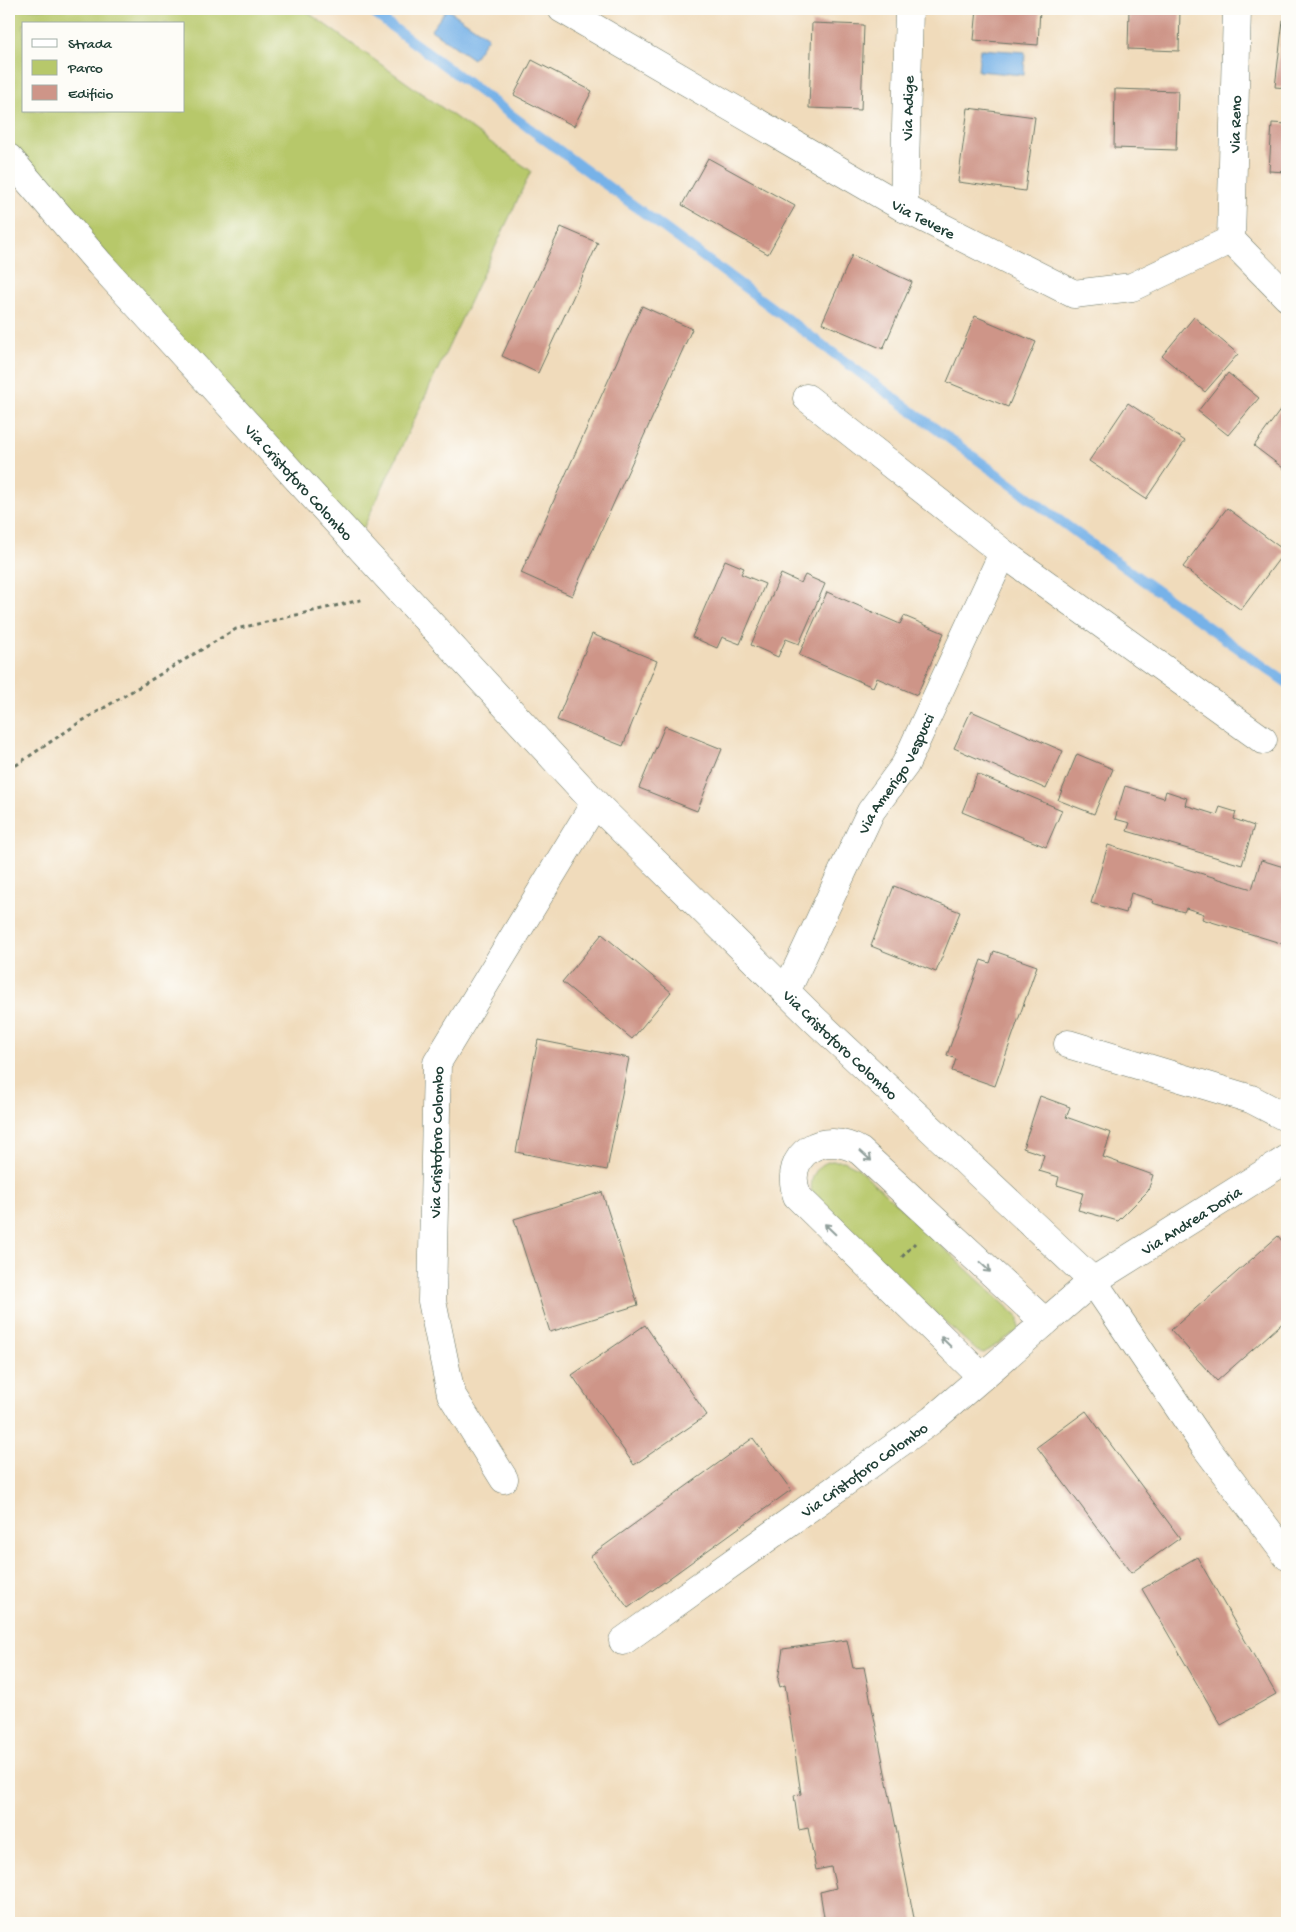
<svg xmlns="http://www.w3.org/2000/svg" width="1296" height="1932" font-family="'Gochi Hand',sans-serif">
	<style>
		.green { fill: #b7c86b; stroke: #6b8250; fill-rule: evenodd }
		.water { fill: #77b2e8; stroke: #4b788e }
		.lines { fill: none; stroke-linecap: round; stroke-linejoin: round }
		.stream { stroke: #77b2e8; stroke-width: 10 }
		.building { fill: #ce9588 }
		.minor-casing { stroke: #687463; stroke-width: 29 }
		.path { stroke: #687463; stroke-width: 3; stroke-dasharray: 4 4; stroke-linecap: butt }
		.minor { stroke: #fff; stroke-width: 28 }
		.oneway { stroke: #8f9e9a }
		.labels { text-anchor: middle; stroke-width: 4.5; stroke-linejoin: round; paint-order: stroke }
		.street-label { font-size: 16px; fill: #1f3d34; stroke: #fdfcf7 }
	</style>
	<rect width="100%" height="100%" fill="#fdfcf7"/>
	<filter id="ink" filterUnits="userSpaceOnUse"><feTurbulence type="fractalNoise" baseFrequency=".02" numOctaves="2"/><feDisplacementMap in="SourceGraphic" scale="10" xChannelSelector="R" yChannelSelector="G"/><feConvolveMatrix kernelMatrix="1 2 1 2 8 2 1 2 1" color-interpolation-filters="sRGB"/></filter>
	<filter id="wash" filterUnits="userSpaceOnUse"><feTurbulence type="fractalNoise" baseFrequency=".0096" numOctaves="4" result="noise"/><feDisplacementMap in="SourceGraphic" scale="20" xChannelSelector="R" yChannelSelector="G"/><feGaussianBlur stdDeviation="1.12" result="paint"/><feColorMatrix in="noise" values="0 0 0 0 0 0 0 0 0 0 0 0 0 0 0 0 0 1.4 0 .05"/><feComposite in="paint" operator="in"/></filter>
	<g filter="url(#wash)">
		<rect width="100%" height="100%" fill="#f0dbbb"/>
		<g class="green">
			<path d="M9,9h294l228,162 -177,377 -345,-389zM24,24h160v87h-160z"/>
			<path d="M831,1161h13l14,7 161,150v12l-35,23 -7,-2 -160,-146c-11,-16 -6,-39 14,-44z"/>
		</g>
		<g class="water">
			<polygon points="447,9 488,37 473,59 431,30"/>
			<polygon points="980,49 1025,52 1024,75 978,71"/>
		</g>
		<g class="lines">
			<polyline class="stream" points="368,9 1093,545 1287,683"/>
		</g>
		<g id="blocks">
			<g class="building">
				<polygon points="977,9 1040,9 1038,45 974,40"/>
				<polygon points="1129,9 1180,9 1179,51 1128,49"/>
				<polygon points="1283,20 1287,21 1287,88 1275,87"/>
				<polygon points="812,23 864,25 861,110 809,108"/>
				<polygon points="532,60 592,91 574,126 514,95"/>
				<polygon points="1115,89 1178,91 1176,150 1114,148"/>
				<polygon points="968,108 1035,117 1025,191 958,182"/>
				<polygon points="1272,123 1287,124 1287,172 1269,171"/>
				<polygon points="708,158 795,206 768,254 682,205"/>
				<polygon points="561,227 598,243 538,373 502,356"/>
				<polygon points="852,255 912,282 883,349 822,323"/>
				<polygon points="642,306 692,329 572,596 521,573"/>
				<polygon points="975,316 1036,342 1008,407 947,382"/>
				<polygon points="1194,317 1238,354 1205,392 1162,356"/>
				<polygon points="1228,373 1259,398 1228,435 1198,411"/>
				<polygon points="1287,401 1287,471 1254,446"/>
				<polygon points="1128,403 1185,441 1146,499 1089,461"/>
				<polygon points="1227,508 1285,551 1241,610 1183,567"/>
				<polygon points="725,560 744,568 741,574 765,584 740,644 722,637 717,648 692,637"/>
				<polygon points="781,574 801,583 805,575 825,584 799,644 786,639 778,657 751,645"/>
				<polygon points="827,592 900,624 904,616 944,633 917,695 877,678 873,687 799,655"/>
				<polygon points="592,634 657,661 623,746 557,720"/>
				<polygon points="971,711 1063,751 1046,789 954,748"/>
				<polygon points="665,726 722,749 697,811 639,788"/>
				<polygon points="1077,754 1113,769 1094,814 1058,800"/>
				<polygon points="977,774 1062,810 1046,847 962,812"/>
				<polygon points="1125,786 1164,798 1166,791 1187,798 1185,805 1217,815 1220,807 1236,812 1234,819 1254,826 1242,865 1127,831 1130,823 1115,819"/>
				<polygon points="1108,845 1252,889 1261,860 1287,868 1287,945 1202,919 1204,914 1186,908 1184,912 1152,903 1153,900 1131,893 1126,913 1091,903"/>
				<polygon points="894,886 960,912 936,972 871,946"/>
				<polygon points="602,934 671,992 632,1039 562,982"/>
				<polygon points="994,951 1037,966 995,1086 952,1071 956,1059 947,1055 981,960 990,963"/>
				<polygon points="538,1040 629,1058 607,1170 516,1152"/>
				<polygon points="1040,1096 1070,1107 1066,1117 1111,1133 1103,1157 1153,1175 1148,1191 1118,1221 1078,1210 1083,1193 1057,1185 1059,1177 1039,1171 1044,1155 1023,1148"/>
				<polygon points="602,1192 638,1305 550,1332 514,1219"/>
				<polygon points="1278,1236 1287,1247 1287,1319 1217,1381 1171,1330"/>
				<polygon points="645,1325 707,1415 634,1465 572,1375"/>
				<polygon points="1086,1411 1180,1538 1131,1573 1037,1447"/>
				<polygon points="753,1438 791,1490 628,1608 590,1556"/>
				<polygon points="1197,1557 1276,1694 1221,1725 1142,1589"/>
				<polygon points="847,1640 853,1668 864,1667 915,1923 825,1923 820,1892 836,1888 831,1867 816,1870 808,1828 799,1830 794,1795 801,1794 785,1685 780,1687 778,1680 783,1649"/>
			</g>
		</g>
	</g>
	<g filter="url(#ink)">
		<use href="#blocks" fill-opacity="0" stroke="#687463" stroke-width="1"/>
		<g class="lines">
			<defs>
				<g id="minor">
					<path id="s1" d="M562,9l342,199 170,86 58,-7 99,-47"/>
					<path id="s2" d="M9,158l91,106 495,539 219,216 279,262 111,164 83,111"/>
					<path id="s3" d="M904,208l5,-199"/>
					<path id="s4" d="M1231,240l6,-231"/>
					<polyline points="1231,240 1287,297"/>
					<polyline points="807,398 1003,553 1263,740"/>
					<path id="s5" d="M786,992l85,-181 34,-46 98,-212"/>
					<polyline points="1068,1044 1251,1099 1287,1118"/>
					<path d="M981,1376l-184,-180c-15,-44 27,-66 63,-45l185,171"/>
					<path id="s6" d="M504,1479l-53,-85 -19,-93 5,-238 158,-260"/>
					<path id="s7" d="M623,1641l309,-221 161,-139 194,-122"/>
				</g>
			</defs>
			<use href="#minor" class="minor-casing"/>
			<g class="path">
				<polyline points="9,770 77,724 236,629 365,599"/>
				<polyline points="902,1257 915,1243"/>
			</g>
			<use href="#minor" class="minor"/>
		</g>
		<defs><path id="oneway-shaft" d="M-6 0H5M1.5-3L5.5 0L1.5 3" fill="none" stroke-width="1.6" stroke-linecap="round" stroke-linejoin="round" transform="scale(1.25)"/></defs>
		<g class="oneway">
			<use href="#oneway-shaft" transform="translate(866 1156) rotate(42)"/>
			<use href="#oneway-shaft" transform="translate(830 1229) rotate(-136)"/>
			<use href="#oneway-shaft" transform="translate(985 1267) rotate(43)"/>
			<use href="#oneway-shaft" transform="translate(946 1342) rotate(-136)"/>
		</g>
	</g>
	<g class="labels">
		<g class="street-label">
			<text dy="6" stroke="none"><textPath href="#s3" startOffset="100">Via Adige</textPath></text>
			<text dy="6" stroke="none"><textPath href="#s4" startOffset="116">Via Reno</textPath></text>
			<text dy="6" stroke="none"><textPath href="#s1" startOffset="418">Via Tevere</textPath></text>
			<text dy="6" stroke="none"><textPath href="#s2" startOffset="435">Via Cristoforo Colombo</textPath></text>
			<text dy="6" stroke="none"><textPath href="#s5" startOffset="245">Via Amerigo Vespucci</textPath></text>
			<text dy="6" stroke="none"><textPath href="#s2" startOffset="1216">Via Cristoforo Colombo</textPath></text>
			<text dy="6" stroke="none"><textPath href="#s6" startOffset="354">Via Cristoforo Colombo</textPath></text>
			<text dy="6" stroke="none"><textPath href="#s7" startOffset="708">Via Andrea Doria</textPath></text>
			<text dy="6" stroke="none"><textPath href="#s7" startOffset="296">Via Cristoforo Colombo</textPath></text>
		</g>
	</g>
	<rect width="1296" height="1932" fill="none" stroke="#fdfcf7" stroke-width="30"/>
	<rect x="22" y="22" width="162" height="90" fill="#fdfcf7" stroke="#a4b0a9"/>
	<rect x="32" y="39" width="25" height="8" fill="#ffffff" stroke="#a4b0a9"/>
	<text x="68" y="48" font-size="15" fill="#1f3d34">Strada</text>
	<rect x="32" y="60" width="25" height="15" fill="#b7c86b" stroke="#a4b0a9"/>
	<text x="68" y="72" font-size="15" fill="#1f3d34">Parco</text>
	<rect x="32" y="85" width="25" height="15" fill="#ce9588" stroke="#a4b0a9"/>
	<text x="68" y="98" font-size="15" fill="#1f3d34">Edificio</text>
</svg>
